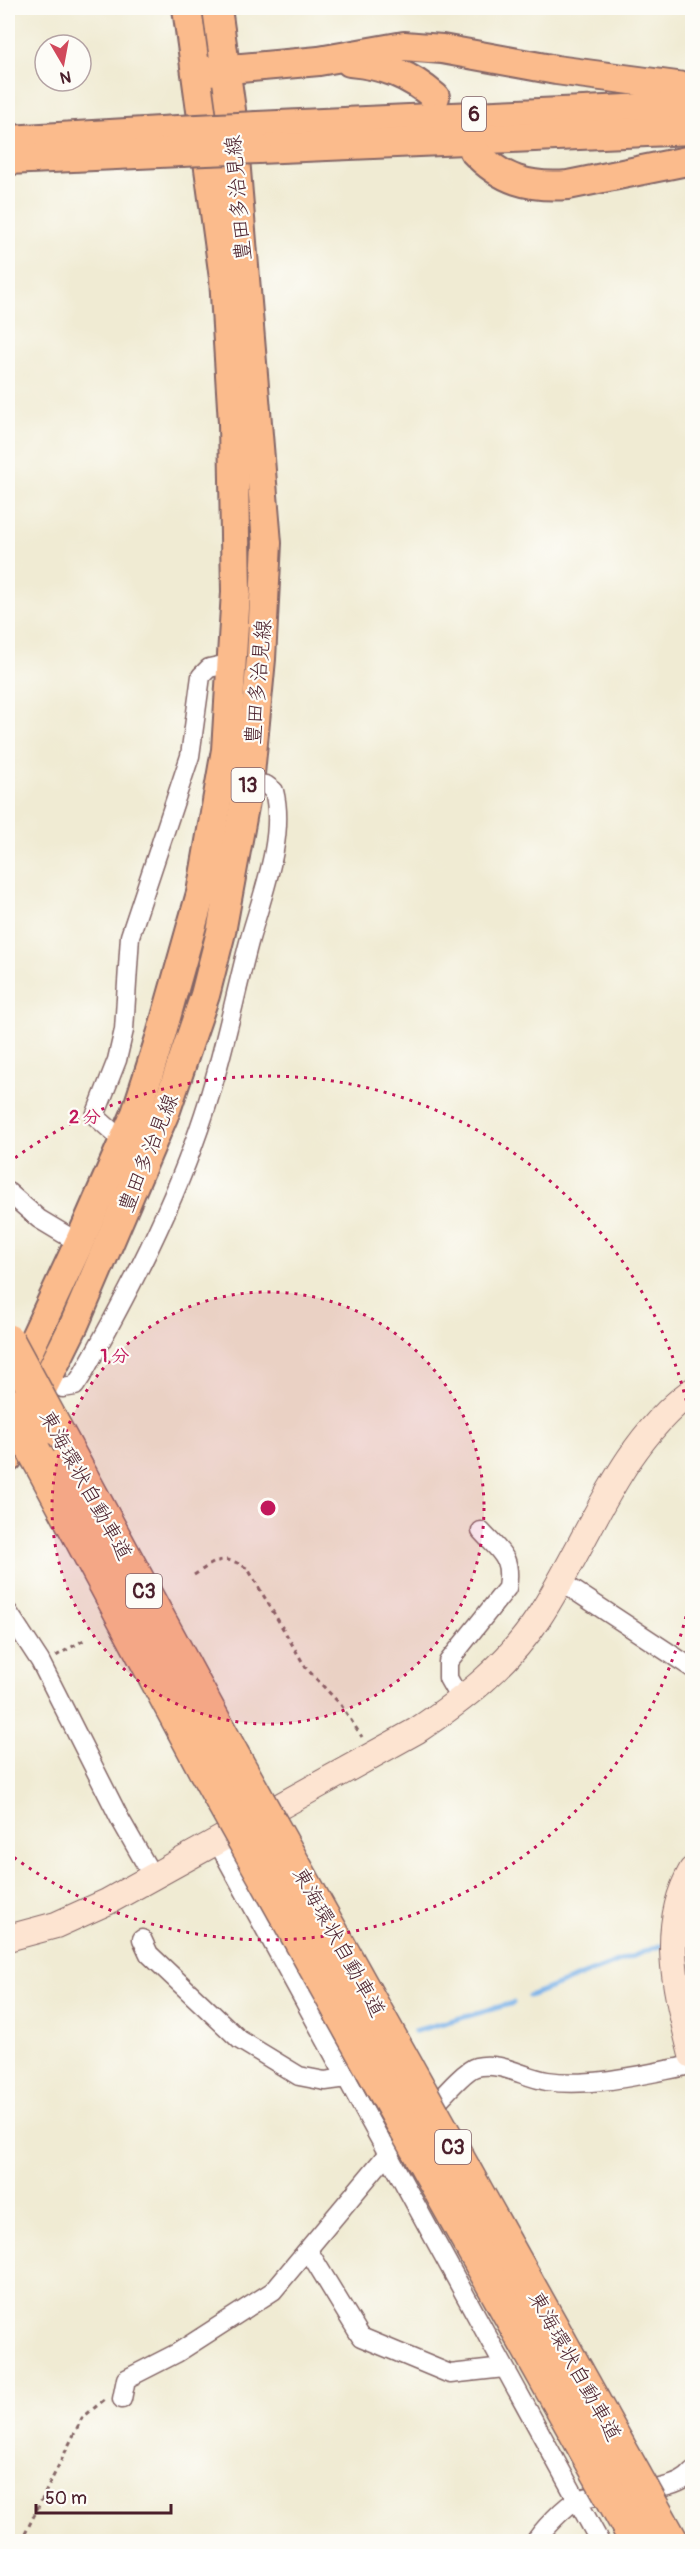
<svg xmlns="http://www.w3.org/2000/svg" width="700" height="2549" font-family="Pangolin,'Klee One',sans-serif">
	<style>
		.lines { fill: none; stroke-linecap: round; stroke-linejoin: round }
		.stream { stroke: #7ab2e9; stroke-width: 5 }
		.street-casing { stroke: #846666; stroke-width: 21 }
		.secondary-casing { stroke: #846666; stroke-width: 28 }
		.primary-casing { stroke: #846666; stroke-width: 32 }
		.highway-casing { stroke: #846666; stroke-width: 36 }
		.path { stroke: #846666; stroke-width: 3; stroke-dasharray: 4.5 4.5; stroke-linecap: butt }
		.street { stroke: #fff; stroke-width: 18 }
		.secondary { stroke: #fde4d1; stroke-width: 26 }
		.primary { stroke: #fbbb8c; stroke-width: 28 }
		.highway { stroke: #fbbb8c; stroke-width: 33 }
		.primary-bridge-casing { stroke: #846666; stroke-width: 32; stroke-linecap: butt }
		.highway-bridge-casing { stroke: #846666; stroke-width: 36; stroke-linecap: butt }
		.primary-bridge { stroke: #fbbb8c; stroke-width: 28 }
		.highway-bridge { stroke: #fbbb8c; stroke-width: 33 }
		.ring { fill: none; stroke: #c2185b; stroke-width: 3; stroke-dasharray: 3 6 }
		.labels { text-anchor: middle; stroke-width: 4.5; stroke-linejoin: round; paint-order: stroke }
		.shield { fill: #fdfcf7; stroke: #806168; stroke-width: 1.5 }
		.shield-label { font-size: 20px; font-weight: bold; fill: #4a1f2b }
		.street-label { font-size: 21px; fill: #4a1f2b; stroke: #fdfcf7 }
		.centre { fill: #c2185b; stroke: #fdfcf7; stroke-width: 3 }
		.ring-label { font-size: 18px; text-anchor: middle; font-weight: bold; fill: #c2185b; stroke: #fdfcf7; stroke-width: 4.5; stroke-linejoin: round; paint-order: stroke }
	</style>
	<rect width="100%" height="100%" fill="#fdfcf7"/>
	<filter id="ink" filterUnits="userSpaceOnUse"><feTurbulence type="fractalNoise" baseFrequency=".0167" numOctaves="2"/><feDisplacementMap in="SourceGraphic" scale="12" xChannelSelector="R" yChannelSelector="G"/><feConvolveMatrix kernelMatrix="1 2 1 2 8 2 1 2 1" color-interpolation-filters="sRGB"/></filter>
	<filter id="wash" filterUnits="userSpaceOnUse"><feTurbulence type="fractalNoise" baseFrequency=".008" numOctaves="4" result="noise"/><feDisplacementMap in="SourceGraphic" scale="24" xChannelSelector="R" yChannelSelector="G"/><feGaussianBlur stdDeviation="1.35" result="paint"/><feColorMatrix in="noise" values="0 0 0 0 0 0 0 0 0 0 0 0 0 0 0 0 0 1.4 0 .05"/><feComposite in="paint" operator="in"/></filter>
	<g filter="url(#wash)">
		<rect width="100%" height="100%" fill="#f0ebd3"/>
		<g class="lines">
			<g class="stream">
				<polyline points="688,1927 692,1925"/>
				<polyline points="529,1996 662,1945"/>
				<polyline points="415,2031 513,2003"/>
			</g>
		</g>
	</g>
	<g filter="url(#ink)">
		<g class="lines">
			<defs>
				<g id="street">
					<polyline points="123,1141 95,1116 117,1060 124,1030 130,936 190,756 201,676 209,668 233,663"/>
					<polyline points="8,1192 39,1219 79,1243"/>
					<path d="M47,1378l16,10 12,-2 6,-9c48,-85 93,-171 123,-263 19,-57 30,-115 45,-172 12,-44 37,-105 25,-151l-8,-6 -17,-3"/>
					<polyline points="560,1581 692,1668"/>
					<polyline points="8,1612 40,1661 120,1819 153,1877"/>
					<path d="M461,1701l-13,-23v-16l59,-74c5,-32 -6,-35 -26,-57"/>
					<polyline points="218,1843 600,2542"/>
					<polyline points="142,1939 149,1954 240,2040 299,2076 325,2081 347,2078"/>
					<path d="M426,2114c10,-10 38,-44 50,-47 24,-6 47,10 71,14 45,7 101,-8 145,-16"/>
					<polyline points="308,2250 361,2337 450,2374 504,2368"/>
					<polyline points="122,2399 126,2379 177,2353 273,2291 394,2146"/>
					<path d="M535,2542c6,-11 31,-37 42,-42 28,-11 97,-3 115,-28"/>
				</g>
				<g id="secondary">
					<path d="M692,1870c-34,59 -15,123 0,185"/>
					<path d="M8,1938l48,-13 51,-23 309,-171c48,-32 91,-65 123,-114 49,-75 79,-171 153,-226"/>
				</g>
				<g id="primary">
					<path d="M350,62c34,3 60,13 85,35"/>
					<polyline points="208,71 319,61 404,46 442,49 556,70 692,88"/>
					<polyline points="257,126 692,106"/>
					<polyline points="8,140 178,130"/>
					<polyline points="258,149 692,130"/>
					<path d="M474,151c27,29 55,37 94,34l124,-25"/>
					<polyline points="8,160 181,152"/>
					<polyline points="8,1395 79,1243 136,1113 161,1035 201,893 226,750 236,592 233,423 224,278 187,8"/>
					<polyline points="8,1458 74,1325 166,1110 205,995 221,932 250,774 261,659 267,543 231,110 217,8"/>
				</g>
				<g id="highway">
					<polyline points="55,1428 232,1754"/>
					<polyline points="39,1460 205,1770"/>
				</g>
			</defs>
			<use href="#street" class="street-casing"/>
			<use href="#secondary" class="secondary-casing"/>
			<use href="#primary" class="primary-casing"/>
			<use href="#highway" class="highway-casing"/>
			<g class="path">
				<path d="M194,1575c23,-15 29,-22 54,-6l58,99 35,37 21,32"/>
				<polyline points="56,1656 84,1640"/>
				<polyline points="21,2542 82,2418 104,2400"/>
			</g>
			<use href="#street" class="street"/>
			<use href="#secondary" class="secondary"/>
			<use href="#primary" class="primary"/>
			<use href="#highway" class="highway"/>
			<defs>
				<g id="primary-bridge">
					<polyline points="178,130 257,126"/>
					<polyline points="181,152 258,149"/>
				</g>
				<g id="highway-bridge">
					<polyline points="8,1341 55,1428"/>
					<polyline points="8,1404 39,1460"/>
					<polyline points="232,1754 672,2542"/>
					<polyline points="205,1770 637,2542"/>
				</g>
			</defs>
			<use href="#primary-bridge" class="primary-bridge-casing"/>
			<use href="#highway-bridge" class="highway-bridge-casing"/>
			<use href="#primary-bridge" class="primary-bridge"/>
			<use href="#highway-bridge" class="highway-bridge"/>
		</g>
	</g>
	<circle cx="268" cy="1508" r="216" fill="#c2185b" fill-opacity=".12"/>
	<g class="ring">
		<circle cx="268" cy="1508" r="216"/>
		<path d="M692 1590A432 432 0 0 1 8 1853M8 1163A432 432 0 0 1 692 1426"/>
	</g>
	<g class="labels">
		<g class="shield">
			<rect x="462" y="97" width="24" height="34" rx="4.5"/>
			<rect x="231.5" y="768" width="33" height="34" rx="4.5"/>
			<rect x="126" y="1574" width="36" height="34" rx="4.5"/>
			<rect x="435" y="2130" width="36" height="34" rx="4.5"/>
		</g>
		<g class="shield-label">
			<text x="474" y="121">6</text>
			<text x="248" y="792">13</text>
			<text x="144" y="1598">C3</text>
			<text x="453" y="2154">C3</text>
		</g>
		<g class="street-label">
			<text transform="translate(238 198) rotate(-95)" y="7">豊田多治見線</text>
			<text transform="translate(258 682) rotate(-85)" y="7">豊田多治見線</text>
			<text transform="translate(148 1153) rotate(-68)" y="7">豊田多治見線</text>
			<text transform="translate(86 1485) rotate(61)" y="7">東海環状自動車道</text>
			<text transform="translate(339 1942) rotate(61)" y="7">東海環状自動車道</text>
			<text transform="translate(575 2366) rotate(61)" y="7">東海環状自動車道</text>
		</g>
	</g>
	<circle cx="268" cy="1508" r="9" class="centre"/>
	<g class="ring-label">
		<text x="85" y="1123">2 分</text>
		<text x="115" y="1362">1 分</text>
	</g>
	<rect width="700" height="2549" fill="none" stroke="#fdfcf7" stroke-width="30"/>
	<g transform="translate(63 63) rotate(170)"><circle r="28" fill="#fdfcf7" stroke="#b5a4a5" stroke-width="1.5"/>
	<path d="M0-4.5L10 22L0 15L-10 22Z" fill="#d1495b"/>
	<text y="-9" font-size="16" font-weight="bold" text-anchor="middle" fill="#4a1f2b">N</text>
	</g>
	<path d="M36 2504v9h135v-9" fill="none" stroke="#4a1f2b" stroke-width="3"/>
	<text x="45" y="2504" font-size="18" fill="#4a1f2b" stroke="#fdfcf7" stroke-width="4.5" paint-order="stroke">50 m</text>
</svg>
